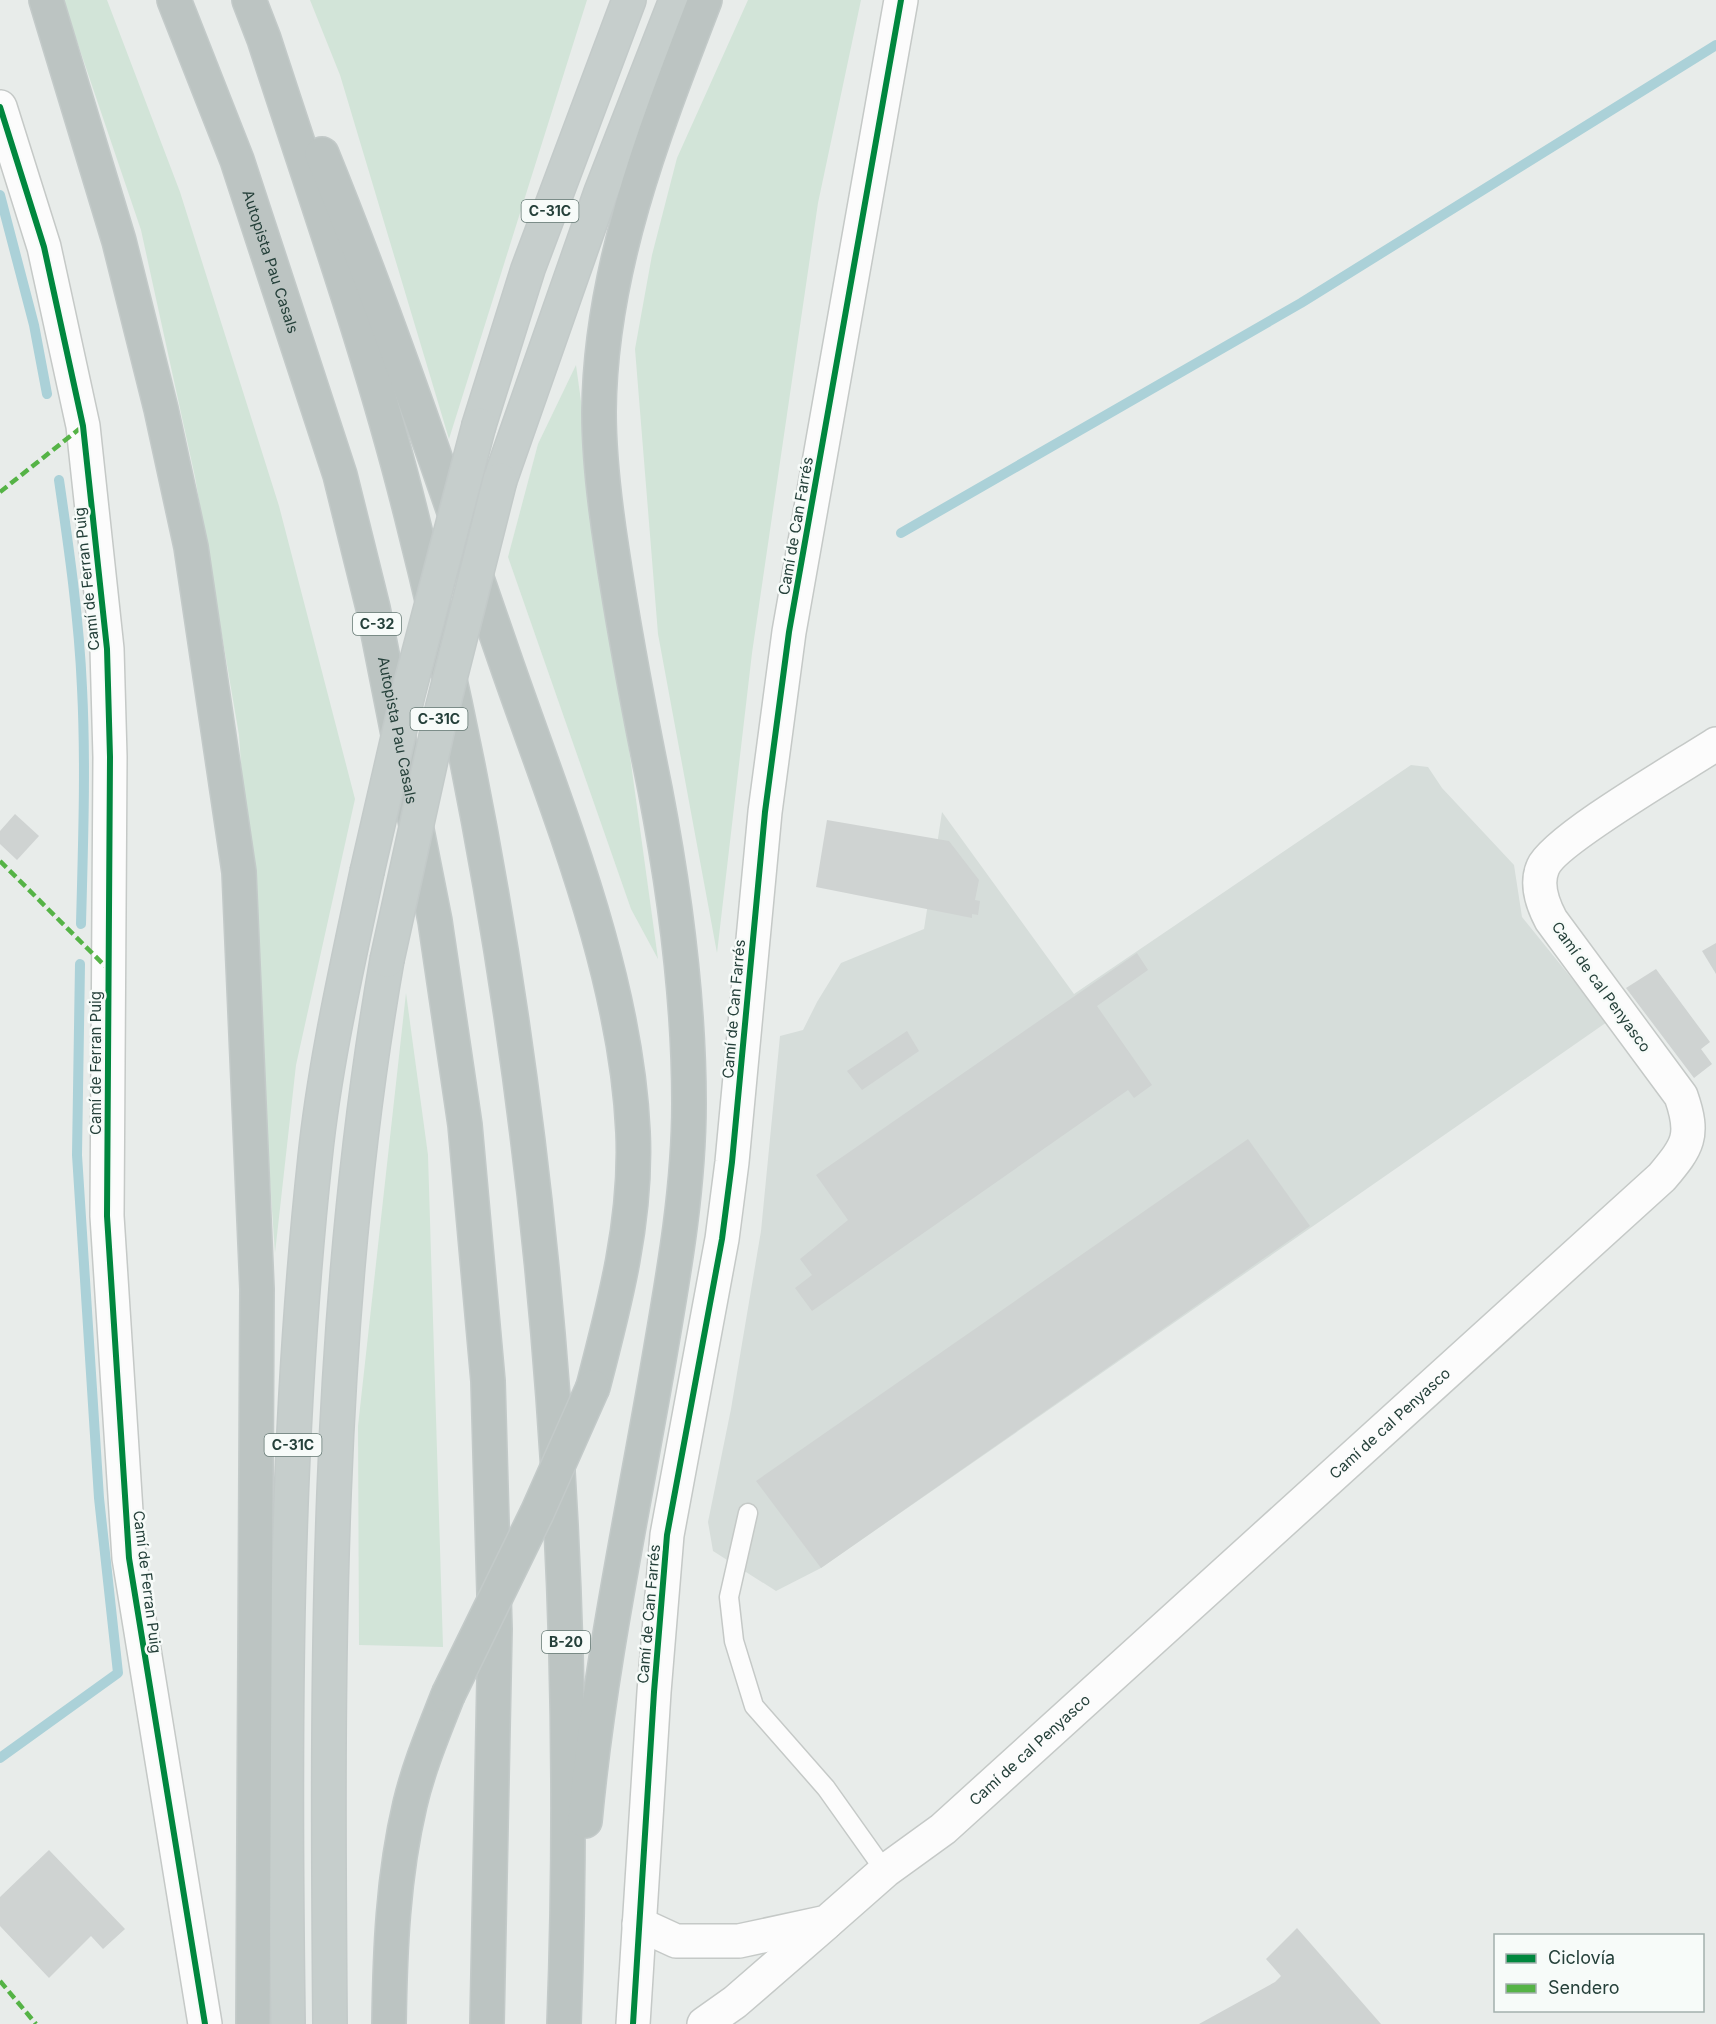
<svg xmlns="http://www.w3.org/2000/svg" width="1716" height="2024" font-family="Inter,sans-serif">
	<style>
		.built { fill: #d6ddda }
		.green { fill: #d2e4d8 }
		.lines { fill: none; stroke-linecap: round; stroke-linejoin: round }
		.stream { stroke: #abd1d8; stroke-width: 10 }
		.building { fill: #cfd3d2 }
		.service-casing { stroke: #c5c9c7; stroke-width: 21 }
		.minor-casing { stroke: #c5c9c7; stroke-width: 36 }
		.trunk-casing { stroke: #c3cac9; stroke-width: 36 }
		.motorway-casing { stroke: #c3cac9; stroke-width: 36 }
		.service { stroke: #fcfcfc; stroke-width: 18 }
		.minor { stroke: #fcfcfc; stroke-width: 33 }
		.trunk { stroke: #c6cecc; stroke-width: 33 }
		.motorway { stroke: #bcc4c2; stroke-width: 33 }
		.trunk-bridge-casing { stroke: #c3cac9; stroke-width: 36; stroke-linecap: butt }
		.motorway-bridge-casing { stroke: #c3cac9; stroke-width: 36; stroke-linecap: butt }
		.trunk-bridge { stroke: #c6cecc; stroke-width: 33 }
		.motorway-bridge { stroke: #bcc4c2; stroke-width: 33 }
		.quiet { stroke: #55b346; stroke-width: 4.5; stroke-dasharray: 9 4.5; stroke-linecap: butt }
		.cycleway-casing { stroke: #f7fbf9; stroke-width: 10 }
		.cycleway { stroke: #00873e; stroke-width: 6 }
		.labels { text-anchor: middle; stroke-width: 5; stroke-linejoin: round; paint-order: stroke }
		.shield { fill: #f7fbf9; stroke: #647873; stroke-width: 1.5 }
		.shield-label { font-size: 14px; font-weight: bold; fill: #25403a }
		.street-label { font-size: 15px; fill: #25403a; stroke: #f7fbf9 }
	</style>
	<rect width="100%" height="100%" fill="#e8ecea"/>
	<polygon class="built" points="1411,765 1428,767 1442,788 1514,865 1522,917 1607,1022 821,1568 776,1591 713,1551 708,1522 731,1409 761,1231 780,1036 803,1030 817,1002 841,963 924,929 942,812 1074,994"/>
	<g class="green">
		<polygon points="63,0 107,0 180,192 279,506 355,799 296,1065 275,1253 239,735 195,477 141,230"/>
		<polygon points="310,0 587,0 449,439 340,75"/>
		<polygon points="748,0 861,0 818,203 752,653 717,953 658,634 635,349 652,255 677,158"/>
		<polygon points="576,365 658,959 631,909 508,557 538,444"/>
		<polygon points="406,993 428,1155 443,1647 359,1645 358,1426"/>
	</g>
	<g class="lines">
		<g class="stream">
			<polyline points="0,195 34,325 47,394"/>
			<path d="M59,480c10,69 20,138 23,208 4,78 1,157 -1,236"/>
			<polyline points="901,533 1301,303 1716,45"/>
			<polyline points="0,1758 118,1673 99,1498 77,1155 80,964"/>
		</g>
	</g>
	<g class="building">
		<polygon points="15,814 39,836 17,860 0,844 0,831"/>
		<polygon points="827,820 949,841 979,880 975,900 980,901 978,915 972,914 972,918 816,887"/>
		<polygon points="1716,943 1716,974 1702,951"/>
		<polygon points="1137,953 1148,970 1097,1006 1152,1085 1134,1098 1128,1090 812,1311 795,1288 812,1275 800,1259 848,1220 816,1175"/>
		<polygon points="1656,969 1710,1042 1701,1049 1712,1064 1694,1078 1626,988"/>
		<polygon points="907,1031 919,1051 862,1090 847,1071"/>
		<polygon points="1248,1139 1310,1226 821,1568 756,1481"/>
		<polygon points="49,1850 125,1929 103,1949 91,1936 49,1978 0,1926 0,1897"/>
		<polygon points="1297,1928 1381,2024 1199,2024 1275,1982 1281,1976 1266,1959"/>
	</g>
	<g class="lines">
		<defs>
			<polyline id="service" points="748,1513 729,1597 734,1641 754,1706 826,1788 885,1871"/>
			<g id="minor">
				<polyline points="0,107 44,247 83,426 107,649 110,757 107,1216 129,1558 205,2024"/>
				<path id="s1" d="M639,1924l37,17h63l88,-19 58,-51 58,-42 719,-652c26,-31 33,-41 19,-81l-130,-176c-8,-15 -16,-35 -8,-53 11,-27 141,-102 173,-123"/>
				<polyline points="633,2024 654,1692 667,1535 722,1239 732,1162 765,812 789,632 901,0"/>
				<polyline points="704,2024 735,2002 825,1924"/>
			</g>
			<g id="trunk">
				<polyline points="479,425 528,269 629,0"/>
				<polyline points="500,480 601,192 676,0"/>
				<path d="M288,2024c-4,-289 -4,-578 27,-866 10,-96 32,-191 52,-286"/>
				<path d="M330,2024c-3,-356 -5,-712 57,-1064"/>
			</g>
			<g id="motorway">
				<polyline points="46,0 119,241 161,409 191,547 239,872 257,1289 253,2024"/>
				<path id="s2" d="M174,0l63,160 103,315 33,133 62,313 30,204 23,256 7,248 -8,395"/>
				<path d="M249,0l15,39c51,158 107,315 147,475 125,492 172,1004 153,1510"/>
				<path d="M322,154c69,170 127,344 187,517 51,146 117,306 124,461 4,87 -18,171 -40,255"/>
				<path d="M585,1821c14,-151 46,-300 72,-450 15,-88 32,-178 32,-268 0,-106 -14,-210 -34,-314 -16,-79 -31,-158 -43,-238 -7,-45 -13,-92 -13,-139 1,-143 55,-280 106,-412"/>
				<path d="M389,2024c1,-74 4,-148 21,-220 9,-38 24,-73 38,-109"/>
			</g>
		</defs>
		<use href="#service" class="service-casing"/>
		<use href="#minor" class="minor-casing"/>
		<use href="#trunk" class="trunk-casing"/>
		<use href="#motorway" class="motorway-casing"/>
		<use href="#service" class="service"/>
		<use href="#minor" class="minor"/>
		<use href="#trunk" class="trunk"/>
		<use href="#motorway" class="motorway"/>
		<defs>
			<g id="trunk-bridge">
				<polyline points="367,872 408,694 479,425"/>
				<polyline points="387,960 441,714 500,480"/>
			</g>
			<polyline id="motorway-bridge" points="448,1695 537,1513 593,1387"/>
		</defs>
		<use href="#trunk-bridge" class="trunk-bridge-casing"/>
		<use href="#motorway-bridge" class="motorway-bridge-casing"/>
		<use href="#trunk-bridge" class="trunk-bridge"/>
		<use href="#motorway-bridge" class="motorway-bridge"/>
		<g class="quiet">
			<polyline points="0,492 83,426"/>
			<polyline points="0,861 108,969"/>
			<polyline points="0,1981 36,2024"/>
		</g>
		<defs>
			<g id="cycleway">
				<polyline points="0,107 44,247 83,426 107,649 110,757 107,1216 129,1558 205,2024"/>
				<polyline points="633,2024 654,1692 667,1535 722,1239 732,1162 765,812 789,632 901,0"/>
			</g>
		</defs>
		<use href="#cycleway" class="cycleway-casing"/>
		<use href="#cycleway" class="cycleway"/>
	</g>
	<g class="labels">
		<g class="shield">
			<rect x="521.5" y="200" width="57" height="22" rx="4.5"/>
			<rect x="353" y="613" width="48" height="22" rx="4.5"/>
			<rect x="410.5" y="708" width="57" height="22" rx="4.5"/>
			<rect x="264.5" y="1434" width="57" height="22" rx="4.5"/>
			<rect x="542" y="1631" width="48" height="22" rx="4.5"/>
		</g>
		<g class="shield-label">
			<text x="550" y="216">C-31C</text>
			<text x="377" y="629">C-32</text>
			<text x="439" y="724">C-31C</text>
			<text x="293" y="1450">C-31C</text>
			<text x="566" y="1647">B-20</text>
		</g>
		<g class="street-label">
			<text dy="5" stroke="none"><textPath href="#s2" startOffset="279">Autopista Pau Casals</textPath></text>
			<text transform="translate(796 526) rotate(-80)" y="5">Camí de Can Farrés</text>
			<text transform="translate(87 579) rotate(-96)" y="5">Camí de Ferran Puig</text>
			<text dy="5" stroke="none"><textPath href="#s2" startOffset="765">Autopista Pau Casals</textPath></text>
			<text transform="translate(1601 987) rotate(54)" y="5">Camí de cal Penyasco</text>
			<text transform="translate(734 1009) rotate(-85)" y="5">Camí de Can Farrés</text>
			<text transform="translate(96 1063) rotate(-90)" y="5">Camí de Ferran Puig</text>
			<text dy="5" stroke="none"><textPath href="#s1" startOffset="946">Camí de cal Penyasco</textPath></text>
			<text transform="translate(147 1582) rotate(83)" y="5">Camí de Ferran Puig</text>
			<text transform="translate(649 1614) rotate(-85)" y="5">Camí de Can Farrés</text>
			<text dy="5" stroke="none"><textPath href="#s1" startOffset="460">Camí de cal Penyasco</textPath></text>
		</g>
	</g>
	<rect x="1494" y="1934" width="210" height="78" fill="#f7fbf9" stroke="#a3b0ad" stroke-width="1.5"/>
	<rect x="1506" y="1954" width="30" height="9" fill="#00873e" stroke="#a3b0ad" stroke-width="1.5"/>
	<text x="1548" y="1964" font-size="18" fill="#25403a">Ciclovía</text>
	<rect x="1506" y="1984" width="30" height="9" fill="#55b346" stroke="#a3b0ad" stroke-width="1.5"/>
	<text x="1548" y="1994" font-size="18" fill="#25403a">Sendero</text>
</svg>
